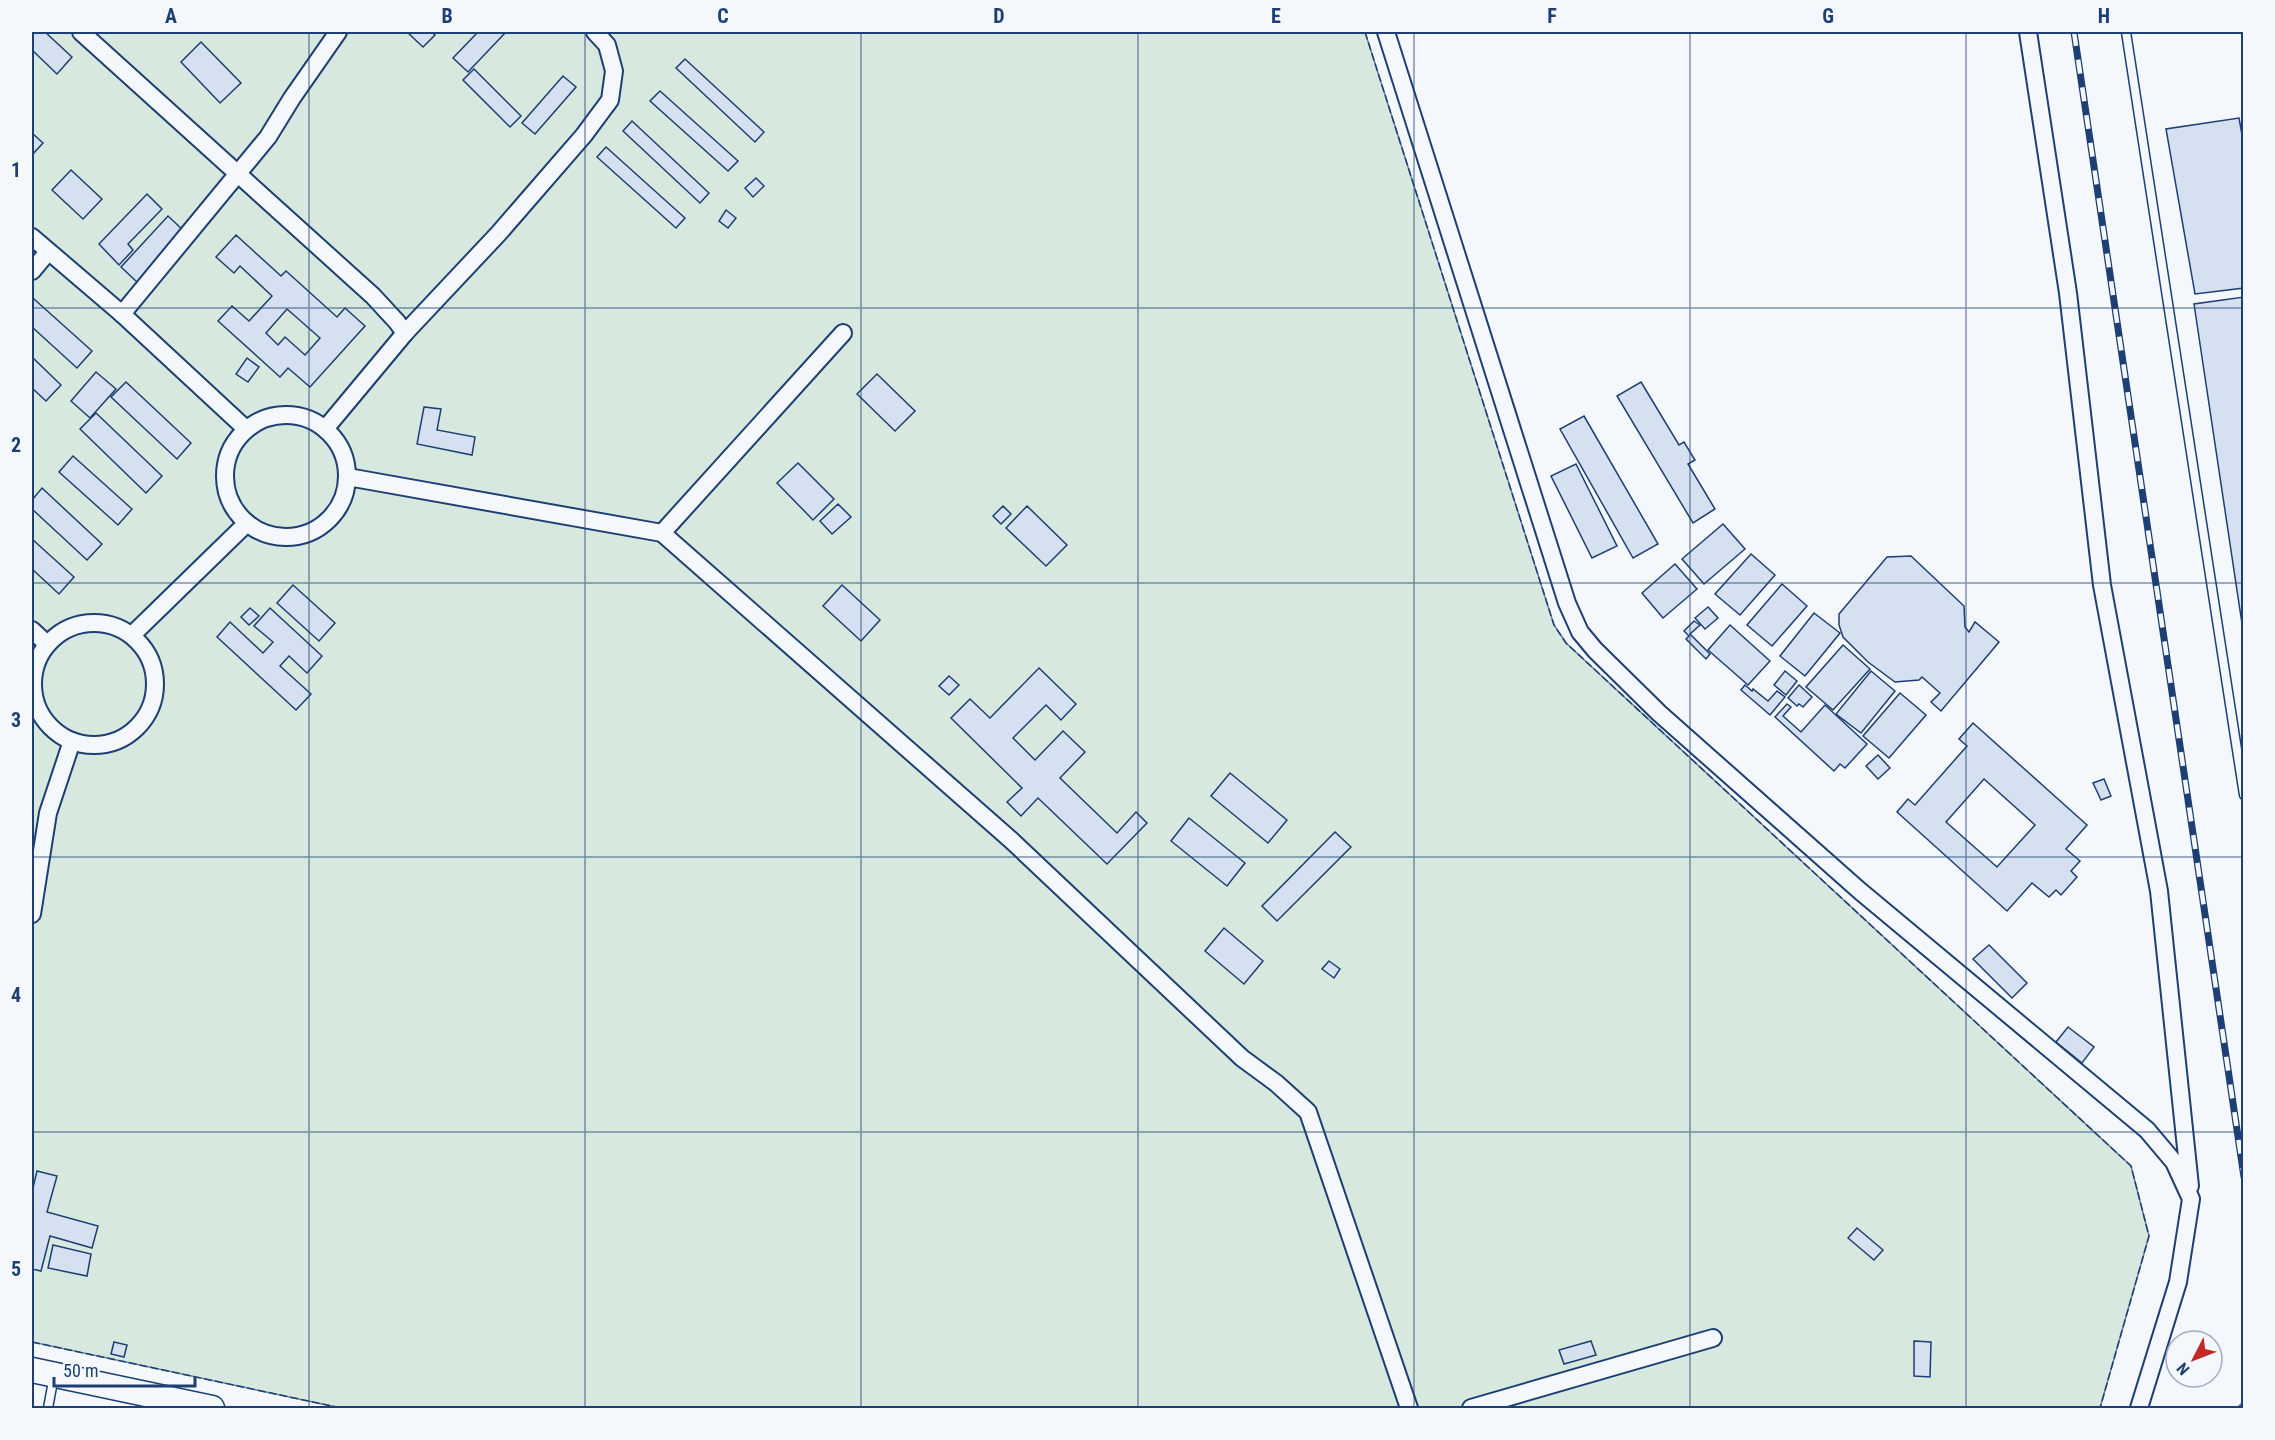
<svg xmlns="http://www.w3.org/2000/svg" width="2275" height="1440" font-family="'Roboto Condensed',sans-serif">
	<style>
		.green { fill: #d7e8df; stroke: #687fa3; stroke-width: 1.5 }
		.building { fill: #d5e0f0; stroke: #1d3f73; stroke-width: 1.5; fill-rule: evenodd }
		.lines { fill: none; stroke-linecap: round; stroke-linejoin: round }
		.service-casing { stroke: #1d3f73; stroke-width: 11 }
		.minor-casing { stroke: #1d3f73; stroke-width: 20 }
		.secondary-casing { stroke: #1d3f73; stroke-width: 27 }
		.path { stroke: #5e769c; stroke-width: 4; stroke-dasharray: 4.5 3; stroke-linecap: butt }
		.service { stroke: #f4f7fb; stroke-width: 8 }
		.minor { stroke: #f4f7fb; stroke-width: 16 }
		.secondary { stroke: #f4f7fb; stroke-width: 24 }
		.rail-casing { stroke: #1d3f73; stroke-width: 7 }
		.rail { stroke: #f4f7fb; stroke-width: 4.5; stroke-dasharray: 14; stroke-linecap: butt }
		.fence { stroke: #1d3f73; stroke-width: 1.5; stroke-dasharray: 8 3; stroke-linecap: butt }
		.grid { fill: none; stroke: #1d3f73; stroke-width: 1.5; stroke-opacity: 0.55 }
		.neatline { fill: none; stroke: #1d3f73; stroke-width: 2 }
		.grid-label { font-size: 20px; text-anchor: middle; font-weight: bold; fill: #1d3f73 }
	</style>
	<rect width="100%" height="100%" fill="#f4f7fb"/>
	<polygon class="green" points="32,32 1365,32 1554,625 1566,643 2131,1166 2149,1236 2100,1408 341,1408 32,1342"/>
	<g class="building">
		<polygon points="32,32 45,32 72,57 57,74 32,50"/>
		<polygon points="407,32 431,32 435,35 423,47"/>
		<polygon points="478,32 506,32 468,72 453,58"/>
		<polygon points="201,42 241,83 220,103 181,62"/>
		<polygon points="685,59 764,132 755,142 676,68"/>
		<polygon points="474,69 521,116 510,127 463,80"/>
		<polygon points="563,76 576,87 535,134 522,123"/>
		<polygon points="660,91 738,161 728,171 650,101"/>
		<polygon points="2239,118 2244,146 2244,288 2195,294 2166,129"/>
		<polygon points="632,121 709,193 700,203 623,131"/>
		<polygon points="32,133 43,143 32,155"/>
		<polygon points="606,147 685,218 676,228 597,157"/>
		<polygon points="71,170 102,199 83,219 52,190"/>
		<polygon points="756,178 764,186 753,197 745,188"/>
		<polygon points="147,194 162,209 128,244 133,250 119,265 99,244"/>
		<polygon points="726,210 736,218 728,228 719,221"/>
		<polygon points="168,216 184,231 137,282 121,267"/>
		<path d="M236,235l45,41 5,-5 51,46 8,-9 20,18 -55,61 -22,-19 -8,9 -62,-56 14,-15 17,15 23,-25 -32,-30 -6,7 -18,-16zM287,309l33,29 -15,17 -20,-18 -7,8 -12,-12z"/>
		<polygon points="2244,297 2244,637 2194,304"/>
		<polygon points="34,299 92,351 77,368 32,327 32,302"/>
		<polygon points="32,357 61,385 46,401 32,388"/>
		<polygon points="247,358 259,367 248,382 236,374"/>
		<polygon points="96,372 116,389 90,418 71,401"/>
		<polygon points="877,374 915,411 895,431 857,394"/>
		<polygon points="126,382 191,443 177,459 111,397"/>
		<polygon points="1641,382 1679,445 1684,442 1695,460 1688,464 1715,509 1693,523 1617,396"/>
		<polygon points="424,407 441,409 437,430 475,437 472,455 417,444"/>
		<polygon points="96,413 162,476 146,493 80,429"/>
		<polygon points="1584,416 1658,544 1633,558 1560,429"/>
		<polygon points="73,456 132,509 118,525 59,472"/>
		<polygon points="798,463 834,499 813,520 777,483"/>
		<polygon points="1576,464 1617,546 1592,558 1551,476"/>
		<polygon points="42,488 102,544 87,560 32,509 32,500"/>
		<polygon points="838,504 851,517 832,534 820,521"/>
		<polygon points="1003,506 1011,514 1001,524 993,516"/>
		<polygon points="1027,506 1067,545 1046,566 1006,528"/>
		<polygon points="1723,524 1745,549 1704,584 1682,559"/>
		<polygon points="32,539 74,577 59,594 32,569"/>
		<polygon points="1751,554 1775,575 1740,615 1715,594"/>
		<polygon points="1911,556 1964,606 1965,627 1969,632 1975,622 1999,642 1941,711 1931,702 1940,693 1922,677 1919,680 1895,682 1868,662 1843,637 1839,625 1839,614 1887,557"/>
		<polygon points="1675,564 1697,589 1663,618 1642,593"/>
		<polygon points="1782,584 1807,606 1772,646 1747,625"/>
		<polygon points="293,585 335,623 319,641 277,603"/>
		<polygon points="842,585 880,620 861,641 823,606"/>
		<polygon points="1708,607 1718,618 1705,629 1695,618"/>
		<polygon points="250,608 259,616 249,625 241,617"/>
		<polygon points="270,608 322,656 307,673 289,656 280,666 311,694 296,710 217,637 230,622 263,653 273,642 254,626"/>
		<polygon points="1814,613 1840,633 1805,676 1780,656"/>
		<polygon points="1694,621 1700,625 1690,634 1710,654 1706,659 1686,639 1689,636 1684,631"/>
		<polygon points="1730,625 1770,661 1748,685 1708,650"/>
		<polygon points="1843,645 1870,669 1833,710 1806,687"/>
		<polygon points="1039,668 1076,704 1061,720 1046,705 1013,738 1035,760 1063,731 1085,752 1060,778 1117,833 1136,812 1147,823 1107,864 1038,798 1021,816 1007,802 1022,788 951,718 970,699 990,718"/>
		<polygon points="1785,671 1797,681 1786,695 1774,685"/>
		<polygon points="1871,671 1895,691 1861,733 1836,714"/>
		<polygon points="949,676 959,685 949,695 939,686"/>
		<polygon points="1745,685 1752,691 1753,689 1768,701 1777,691 1785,697 1770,715 1741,690"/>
		<polygon points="1799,685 1812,697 1803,707 1799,704 1797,706 1788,698"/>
		<polygon points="1900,693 1926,715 1889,758 1863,736"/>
		<polygon points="1787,704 1791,707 1783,716 1801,732 1825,705 1867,744 1845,768 1840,764 1834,771 1775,717"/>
		<path d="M1973,723l114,102 -21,24 14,12 -9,10 6,6 -16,18 -5,-5 -7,7 -17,-14 -25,28 -110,-99 11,-13 7,6 52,-59 -8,-7zM1984,779l51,46 -38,42 -51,-45z"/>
		<polygon points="1878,755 1890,768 1878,779 1866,766"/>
		<polygon points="1230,773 1287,820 1268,843 1211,796"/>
		<polygon points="2104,779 2111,796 2101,800 2093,783"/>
		<polygon points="1189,818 1245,863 1227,886 1171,841"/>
		<polygon points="1335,832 1351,847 1277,921 1262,906"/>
		<polygon points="1224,928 1263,961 1244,984 1205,951"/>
		<polygon points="1989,945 2027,983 2012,998 1973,959"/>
		<polygon points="1329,961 1340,969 1334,978 1322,969"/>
		<polygon points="2068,1027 2094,1047 2082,1063 2056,1042"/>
		<polygon points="37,1171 57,1176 47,1212 98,1226 92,1248 50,1236 41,1271 32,1269 32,1192"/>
		<polygon points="1857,1228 1883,1250 1874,1260 1848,1238"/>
		<polygon points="53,1245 91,1254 87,1276 48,1268"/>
		<polygon points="1591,1341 1596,1355 1564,1364 1559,1350"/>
		<polygon points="1914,1341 1931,1342 1930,1377 1914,1376"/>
		<polygon points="114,1342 127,1345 124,1357 111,1354"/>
	</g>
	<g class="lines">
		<defs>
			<g id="service">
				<polyline points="2126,32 2244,795"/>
				<polyline points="48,1408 54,1376"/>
			</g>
			<g id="minor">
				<polyline points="81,32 373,296 397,322 405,333 325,429"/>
				<polyline points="1386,32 1567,603 1580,632 1595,650 1659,713 1860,891 2147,1130 2174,1162 2191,1199 2178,1282 2139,1408"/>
				<polyline points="2028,32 2068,293 2102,585 2159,891 2190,1186"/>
				<polyline points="32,237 122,314 246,429"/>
				<polyline points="32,271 48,252"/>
				<polyline points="122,314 268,137 292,98 338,32"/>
				<polyline points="405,333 499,233 584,135 610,100 614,71 607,45 595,32"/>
				<circle cx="286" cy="476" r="61"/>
				<polyline points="348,477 662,533 1011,840 1242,1058 1276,1083 1308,1112 1409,1408"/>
				<polyline points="662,533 843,333"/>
				<circle cx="94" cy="684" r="61"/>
				<polyline points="32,630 47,644"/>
				<polyline points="132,635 247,523"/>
				<polyline points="32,914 48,813 72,741"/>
				<polyline points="1471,1408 1713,1338"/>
			</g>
			<polyline id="secondary" points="32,1370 212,1408"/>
		</defs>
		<use href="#service" class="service-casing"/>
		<use href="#minor" class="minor-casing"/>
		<use href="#secondary" class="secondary-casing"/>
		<polyline class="path" points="2239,1408 2244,1402"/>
		<use href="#service" class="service"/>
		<use href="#minor" class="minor"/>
		<use href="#secondary" class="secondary"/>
		<defs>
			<polyline id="rail" points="2074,32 2244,1177"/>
		</defs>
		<use href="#rail" class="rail-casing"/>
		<use href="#rail" class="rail"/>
		<g class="fence">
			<polyline points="1365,32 1554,625 1566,643 2131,1166 2149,1236 2100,1408"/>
			<polyline points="32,1342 341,1408"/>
		</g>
	</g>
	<path class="grid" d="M309,32v1376M585,32v1376M861,32v1376M1138,32v1376M1414,32v1376M1690,32v1376M1966,32v1376M32,308h2212M32,583h2212M32,857h2212M32,1132h2212"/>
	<rect width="2275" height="1440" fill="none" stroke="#f4f7fb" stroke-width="66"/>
	<g transform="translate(2194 1359) rotate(228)"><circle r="28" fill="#f4f7fb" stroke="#9eadc5" stroke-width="1.5"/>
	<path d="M0-4.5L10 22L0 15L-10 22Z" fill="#c62828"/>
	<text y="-9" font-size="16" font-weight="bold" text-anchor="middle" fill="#1d3f73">N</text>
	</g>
	<path d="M54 1377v9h141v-9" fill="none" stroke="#1d3f73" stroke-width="3"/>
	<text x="63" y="1377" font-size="18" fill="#1d3f73" stroke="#f4f7fb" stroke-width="4.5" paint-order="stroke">50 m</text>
	<rect x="33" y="33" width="2209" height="1374" class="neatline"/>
	<g class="grid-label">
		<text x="171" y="23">A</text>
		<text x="447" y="23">B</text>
		<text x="723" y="23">C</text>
		<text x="999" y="23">D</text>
		<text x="1276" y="23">E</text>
		<text x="1552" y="23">F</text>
		<text x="1828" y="23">G</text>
		<text x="2104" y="23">H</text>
		<text x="16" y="177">1</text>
		<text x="16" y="452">2</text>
		<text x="16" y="727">3</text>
		<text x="16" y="1002">4</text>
		<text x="16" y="1276">5</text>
	</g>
</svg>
